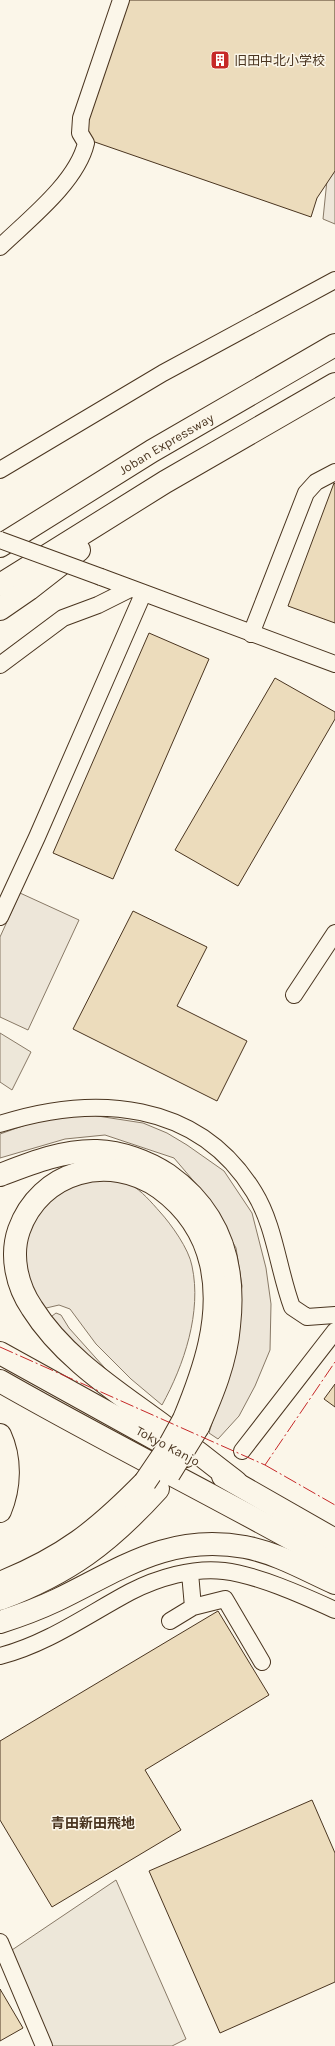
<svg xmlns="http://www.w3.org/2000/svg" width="335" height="2046" font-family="Karla,'Noto Sans JP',sans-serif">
  <rect width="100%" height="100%" fill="#fbf6e9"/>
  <path fill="#ede6d9" stroke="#887966" d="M335 169V224L323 219 327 180Z
    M20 893 79 920 28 1030 0 1017V937Z
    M91 1115 143 1123 167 1133 187 1145 224 1171 252 1213 266 1268 271 1304 270 1350 255 1386 239 1416 218 1439 209 1433 229 1367 242 1286 236 1248 220 1219 197 1185 174 1158 105 1135 65 1139 0 1158V1134L45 1118Z
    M98 1177C108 1180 121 1180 131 1185 141 1190 152 1203 160 1212 171 1224 189 1249 192 1266 202 1312 184 1365 162 1405L131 1379 96 1344 70 1309 59 1305 42 1309 28 1284 24 1255 25 1231 44 1203 65 1185Z
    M56 1313 61 1315 69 1328 121 1386 48 1319Z"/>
  <path fill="#ede7d9" stroke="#887966" d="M0 1033 31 1052 12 1090 0 1082Z
    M116 1880 186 2039 172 2046H47L9 1952Z"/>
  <path fill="#ecdcbc" stroke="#4a3520" d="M125 0H335V171L317 198 311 217 89 140 86 120Z
    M334 483 335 484V623L288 606Z
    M149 633 209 659 113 879 53 853Z
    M275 678 335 712V719L238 886 175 850Z
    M133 911 207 947 177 1006 247 1041 217 1101 73 1029Z
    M335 1384V1407L324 1399Z
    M218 1611 269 1695 145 1770 181 1830 52 1907 0 1820V1741Z
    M312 1800 335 1853V1982L220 2033 149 1871Z
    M0 1989 23 2028 0 2041Z"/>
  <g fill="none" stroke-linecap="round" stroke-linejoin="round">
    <defs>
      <path id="minor" d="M0 247C28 220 77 182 86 143L80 133 81 118 121 0
        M0 470 163 373 335 280
        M101 577 335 664
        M251 634 306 493 316 482 335 472
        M0 665 63 618 98 605 130 589
        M0 917 37 837 143 594
        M294 995 335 933
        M0 1124C94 1094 198 1100 254 1192 275 1226 278 1269 292 1307L307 1317 335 1315
        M242 1451 335 1331
        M193 1607 225 1599 262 1662
        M170 1621 193 1607 190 1573
        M0 1656C47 1644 87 1615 130 1592 157 1578 194 1567 224 1571 258 1575 304 1596 335 1610
        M0 1942 44 2046"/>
      <g id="highway">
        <path id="s1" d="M0 546 152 451 335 345"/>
        <path d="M0 585 165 482 335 384"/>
        <path d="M0 609 29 589 79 550"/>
        <path d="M0 1175C31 1163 63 1150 97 1151 121 1152 147 1161 168 1175 220 1212 236 1264 229 1326 226 1362 212 1395 198 1427"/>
        <path d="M0 1353 186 1456"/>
        <path d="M0 1381C110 1444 224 1500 335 1563"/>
        <path d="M184 1419C204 1371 223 1317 211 1264 204 1233 186 1207 160 1188 109 1152 40 1171 19 1230 10 1256 17 1286 32 1308 64 1359 118 1392 165 1427 189 1445 212 1464 236 1482"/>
        <path d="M0 1435C11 1459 10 1487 0 1511"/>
        <path d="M223 1476 335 1540"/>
        <path d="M0 1583C64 1557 97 1531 145 1482"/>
        <path d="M0 1599C69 1573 109 1543 158 1489"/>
        <path d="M0 1622C19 1616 38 1609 57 1600 121 1569 169 1533 245 1547 277 1553 306 1570 335 1583"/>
      </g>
    </defs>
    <use href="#minor" stroke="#4a3520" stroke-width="18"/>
    <use href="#highway" stroke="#4a3520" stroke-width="24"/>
    <use href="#minor" stroke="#fbf6e9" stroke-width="16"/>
    <use href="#highway" stroke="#fbf6e9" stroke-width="22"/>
    <defs>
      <path id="minor-bridge" d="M0 540 101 577"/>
      <path id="highway-bridge" d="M169 1474 198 1427
        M145 1482 168 1448 184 1419"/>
    </defs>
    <use href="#minor-bridge" stroke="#4a3520" stroke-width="18" stroke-linecap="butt"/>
    <use href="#highway-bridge" stroke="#4a3520" stroke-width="24" stroke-linecap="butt"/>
    <use href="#minor-bridge" stroke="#fbf6e9" stroke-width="16"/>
    <use href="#highway-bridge" stroke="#fbf6e9" stroke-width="22"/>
    <path stroke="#c62828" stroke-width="1" stroke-dasharray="14 3 2 3" stroke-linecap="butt" d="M0 1347 265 1465 335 1362
      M265 1465 335 1505"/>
  </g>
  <defs>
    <symbol id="building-square" viewBox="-11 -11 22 22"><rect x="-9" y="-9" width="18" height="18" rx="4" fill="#c62828" stroke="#fbf6e9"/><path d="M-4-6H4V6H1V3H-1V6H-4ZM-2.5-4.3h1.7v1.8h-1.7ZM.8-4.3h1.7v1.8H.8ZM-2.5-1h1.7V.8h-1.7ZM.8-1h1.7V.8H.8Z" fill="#fff"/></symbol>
  </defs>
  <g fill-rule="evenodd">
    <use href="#building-square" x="209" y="49" width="22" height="22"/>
  </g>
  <g text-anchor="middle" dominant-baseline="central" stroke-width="3" stroke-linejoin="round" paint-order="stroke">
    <g font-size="13" fill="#4a3520" stroke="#fbf6e9" text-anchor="start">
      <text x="234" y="60">旧田中北小学校</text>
    </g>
    <g font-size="13" fill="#4a3520" stroke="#fbf6e9">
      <text stroke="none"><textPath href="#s1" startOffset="195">Joban Expressway</textPath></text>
      <text transform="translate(168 1446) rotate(28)">Tokyo Kanjo</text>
    </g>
    <g font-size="14" font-weight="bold" fill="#4a3520" stroke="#fbf6e9">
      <text x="93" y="1823">青田新田飛地</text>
    </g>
  </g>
</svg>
